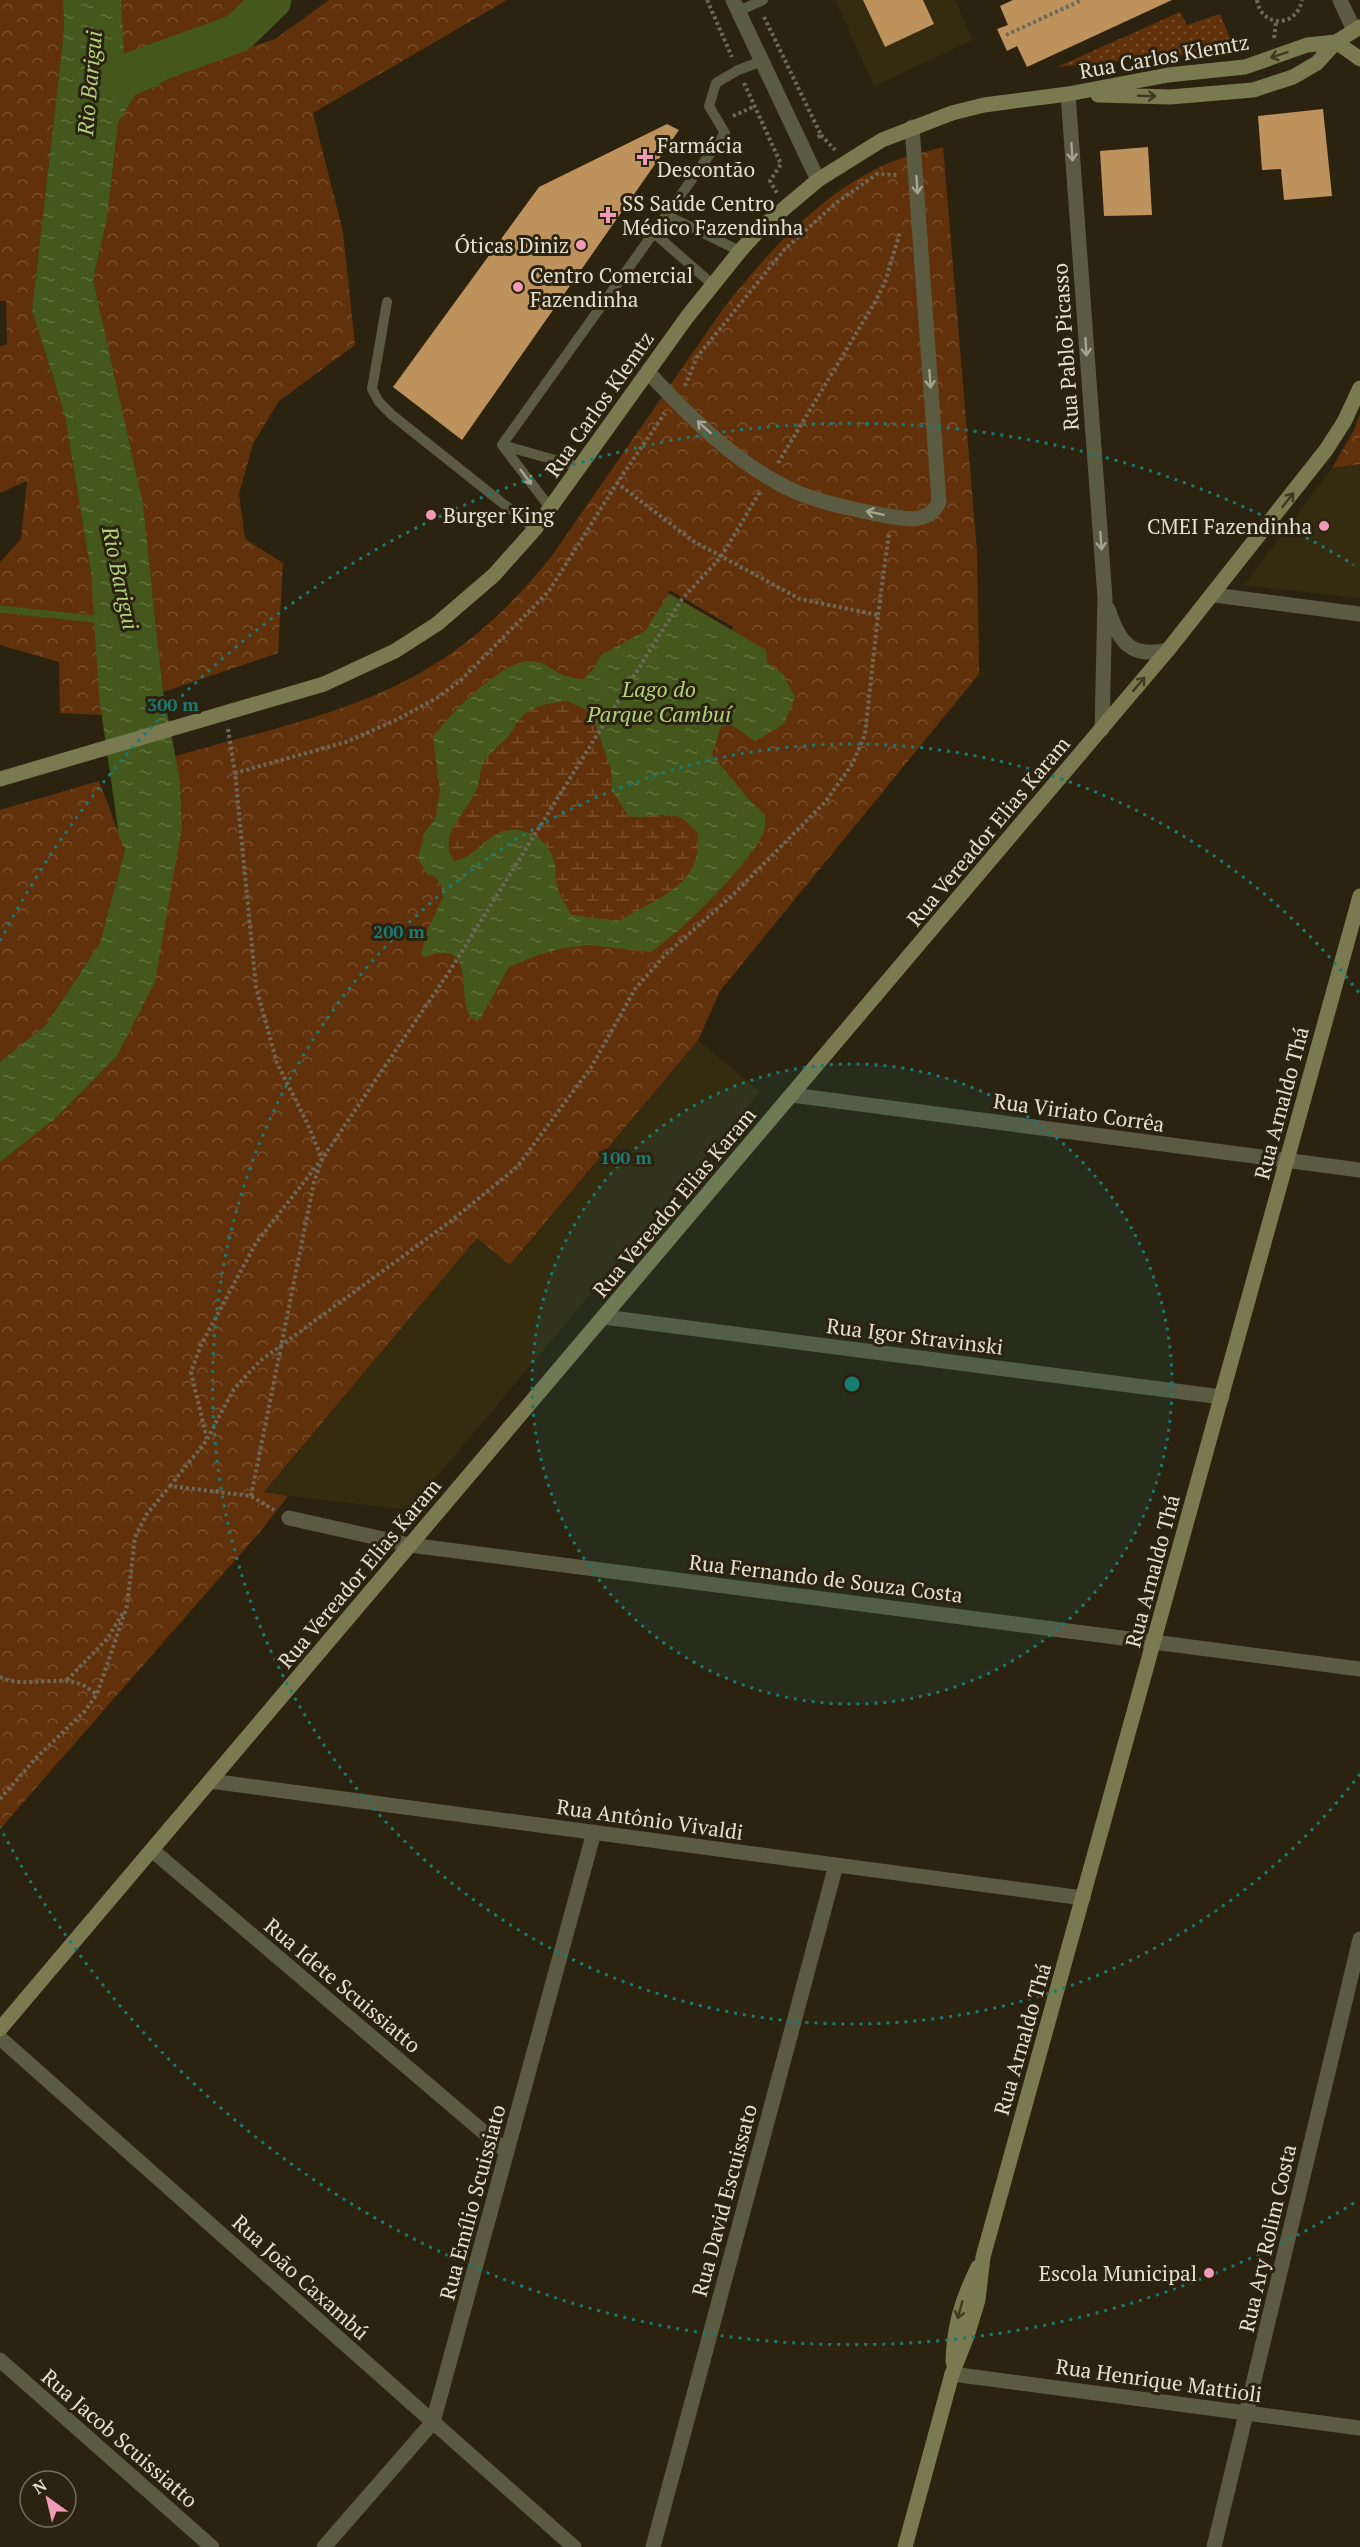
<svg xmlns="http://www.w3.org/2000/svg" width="1360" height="2547" font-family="'PT Serif',serif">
  <defs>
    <pattern id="grass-dots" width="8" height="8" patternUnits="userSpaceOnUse" patternTransform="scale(1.5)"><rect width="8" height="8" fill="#61310c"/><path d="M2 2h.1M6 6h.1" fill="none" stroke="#784e2e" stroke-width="1.8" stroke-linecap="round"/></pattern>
    <pattern id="forest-crowns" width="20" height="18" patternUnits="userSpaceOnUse" patternTransform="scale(1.5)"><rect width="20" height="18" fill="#61310c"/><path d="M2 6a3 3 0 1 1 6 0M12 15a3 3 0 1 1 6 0" fill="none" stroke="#784e2e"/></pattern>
    <pattern id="wetland-marsh" width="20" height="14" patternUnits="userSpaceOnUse" patternTransform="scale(1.5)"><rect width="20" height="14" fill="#61310c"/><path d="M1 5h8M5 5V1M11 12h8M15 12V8" fill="none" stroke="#784e2e"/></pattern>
    <pattern id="water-ripples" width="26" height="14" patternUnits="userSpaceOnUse" patternTransform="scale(1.5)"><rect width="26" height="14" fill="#44581d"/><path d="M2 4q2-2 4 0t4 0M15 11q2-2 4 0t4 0" fill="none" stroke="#5f703d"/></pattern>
  </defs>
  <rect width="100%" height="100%" fill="#2b230f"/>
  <path fill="#352b0f" d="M835 0H955L973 40 874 86Z
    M1360 464V598L1244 585 1332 468Z
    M698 1040 760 1092 409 1510 264 1493 477 1238 511 1265Z"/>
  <path fill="url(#grass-dots)" d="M1180 12 1187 25 1220 14 1235 50 1057 67Z"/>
  <path fill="url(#forest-crowns)" d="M0 0H63L64 31 32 310 65 416 91 573 102 715 60 713 59 662 0 645V562L21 539 27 481 0 493V346L7 344 6 301H0Z
    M121 0H251L217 29 158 54 144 56 123 54Z
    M329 0H507L313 113 343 232 355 345 279 401 253 444 239 494 245 539 283 563 278 653 163 692 143 504 93 279 107 219 118 123 135 95 157 86 180 71 275 39Z
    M943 147 977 551 979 674 720 991 698 1040 510 1265 477 1238 264 1492 288 1496 265 1526 0 1829V1162L56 1118 117 1056 182 826 180 780 175 756C269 729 372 710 453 652 490 626 522 593 551 557L723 309C765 255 818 196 882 166 900 157 923 153 943 147Z
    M1360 414V464L1332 468 1354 430Z
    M99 781 125 850 100 943 46 1025 0 1062V810Z"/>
  <path fill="url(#wetland-marsh)" d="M567 701 591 712 611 770 612 790 637 818 658 815 681 818 698 833C702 889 657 896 619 921L572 915C561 897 556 883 554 862L487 839 467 859 454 861C437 836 466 813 476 791 480 783 479 773 483 764 489 752 499 747 508 737 513 732 515 724 521 718 533 705 551 703 567 701Z"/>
  <path fill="url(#water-ripples)" fill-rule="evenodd" d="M63 0H121L124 54 144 56 158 54 180 71 157 86 135 95 118 123 107 219 93 279 143 504 163 692 180 780 182 826 155 982 117 1056 56 1118 0 1162V1062L46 1025 100 943 125 850 119 836 99 696 91 573 65 416 32 310 64 31Z
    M669 594 766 650 767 663 783 674 795 697 784 724 755 741 730 724 721 727 712 755 747 797 765 815C765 821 766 828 763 834 748 866 681 932 651 952L589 945 563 948 538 955 509 967 480 1019H473C455 1003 477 947 437 953 433 954 428 957 424 957L421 956 426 934 443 897 442 888 435 876 428 875 418 859 424 834 436 817 440 791 433 737C449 715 502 660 530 661 546 662 550 669 563 675 569 677 576 678 582 680L593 670 601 655 645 631ZM567 701 591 712 611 770 612 790 628 816C644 820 668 809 683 819 688 823 693 829 698 833 702 889 657 896 620 921L572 915C565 905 558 893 556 881 555 875 556 869 554 862 550 841 527 825 505 831 482 837 478 857 454 861 437 836 466 813 476 791 480 783 479 772 483 764 489 752 499 747 508 737 513 732 515 724 521 718 533 705 551 703 567 701Z"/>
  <path fill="#2b230f" d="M671 591 733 627 732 630 667 592Z"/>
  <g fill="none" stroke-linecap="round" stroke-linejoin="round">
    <path stroke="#44581d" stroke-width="7" d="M0 609 102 620"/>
    <path stroke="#44581d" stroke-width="39" d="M116 77 238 33 272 0"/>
  </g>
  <path fill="#bd925c" d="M863 0H923L934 24 885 47Z
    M1013 0H1172L1027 67 1017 46 1007 51 997 29 1008 25 1000 6Z
    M1323 109 1332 196 1284 200 1281 169 1262 170 1258 116Z
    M667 124 679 130 462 440 393 387 539 187Z
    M1148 147 1152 215 1104 216 1100 151Z"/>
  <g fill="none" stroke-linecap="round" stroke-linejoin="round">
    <path stroke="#6f6857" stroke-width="4" stroke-dasharray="3 3" stroke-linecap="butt" d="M707 0 732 57
      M1257 0C1261 28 1297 28 1302 0
      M764 17 821 135 817 138
      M1006 35 1082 0
      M1274 38 1276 22
      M744 83 781 164 770 181 777 193
      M733 116 755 106
      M821 135 835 150
      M685 386 697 357 785 249 836 203 877 174 898 175
      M778 463 875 302 885 282 900 232
      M878 615 889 533
      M228 729 235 773
      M207 1439 234 1389 260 1361 451 1221 517 1167 592 1066 635 989 664 956 734 894 826 801 853 763 865 734 878 615 800 599 693 541 617 483
      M170 1486 207 1440 191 1372 201 1345 256 1243 322 1159 308 1125 277 1063 256 987 235 773 346 742 396 720 437 698 461 680 549 591 617 483 665 413
      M251 1496 314 1182 322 1159 449 972 682 599 721 557 760 492
      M0 1677C24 1689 55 1675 80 1684 86 1686 91 1691 97 1694
      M67 1680 107 1639 123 1613
      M0 1799 36 1758 85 1711 97 1694 127 1606 135 1537 146 1515 170 1486 251 1496 274 1510"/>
    <path stroke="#5b5b41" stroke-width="10" d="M739 11 763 0
      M666 215 740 251
      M654 233 712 284
      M387 302 372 389 379 402 392 415 535 529
      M502 445 725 133 709 106 716 83 738 70 762 61
      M502 445 580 467
      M502 445 551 509"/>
    <path stroke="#5b5b41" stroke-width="15" d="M1340 0 1354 30
      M648 372C690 417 737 465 794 491 821 503 853 509 882 515 903 519 929 525 939 502L912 127
      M1214 595 1360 614
      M792 1095 1360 1170
      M604 1317 1222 1397
      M289 1518 410 1545
      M210 1781 1083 1898
      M152 1850 507 2152
      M0 2038 574 2547
      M0 2360 212 2547
      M952 2374 1360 2428
      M324 2547 433 2422 594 1832
      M653 2547 836 1865
      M1214 2547 1360 1939"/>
    <path stroke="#5b5b41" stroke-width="15" d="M733 0 818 180
      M1068 94 1105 598 1102 729
      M1108 609C1119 642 1131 659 1168 650
      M410 1545 1360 1669"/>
    <path stroke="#7a7a50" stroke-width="15" d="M1336 42 1360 59
      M1098 95 1170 97 1253 90 1293 77 1317 63 1336 42 1360 27
      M0 779 324 684 395 651 437 624 494 575 535 529 687 317 740 251 761 228 818 180 882 140 952 113 984 105 1068 94 1168 75 1245 67 1307 45 1336 42
      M0 2029 1168 650 1326 450 1344 422 1360 388
      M953 2362C954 2325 962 2300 978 2267
      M905 2547 952 2374 967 2336 978 2300 983 2257 1360 896"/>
  </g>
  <defs><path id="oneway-shaft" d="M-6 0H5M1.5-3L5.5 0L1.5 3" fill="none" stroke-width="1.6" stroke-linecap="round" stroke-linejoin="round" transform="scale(1.5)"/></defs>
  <g stroke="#3f391f">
    <use href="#oneway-shaft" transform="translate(1279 55) rotate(161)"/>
    <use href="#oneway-shaft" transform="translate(1147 96) rotate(2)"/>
    <use href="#oneway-shaft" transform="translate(1288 500) rotate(-52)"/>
    <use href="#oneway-shaft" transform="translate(1139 684) rotate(-50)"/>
    <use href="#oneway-shaft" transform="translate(960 2310) rotate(105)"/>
  </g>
  <g stroke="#a6a491">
    <use href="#oneway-shaft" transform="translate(1072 152) rotate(86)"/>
    <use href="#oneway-shaft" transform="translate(917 185) rotate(86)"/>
    <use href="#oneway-shaft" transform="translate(1086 347) rotate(86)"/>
    <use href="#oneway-shaft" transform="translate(930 379) rotate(86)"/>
    <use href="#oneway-shaft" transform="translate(704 427) rotate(-138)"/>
    <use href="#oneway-shaft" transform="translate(526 477) rotate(53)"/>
    <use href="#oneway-shaft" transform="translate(875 513) rotate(-168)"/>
    <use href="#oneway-shaft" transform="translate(1101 541) rotate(86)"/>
  </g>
  <circle cx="852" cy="1384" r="320" fill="#1a7b73" fill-opacity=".12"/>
  <g fill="none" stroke="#1a7b73" stroke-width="3" stroke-dasharray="3 6">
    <circle cx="852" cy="1384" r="320"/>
    <path d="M1360 1774A640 640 0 1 1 1360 994"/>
    <path d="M1354 2203A960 960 0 0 1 0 1827M0 941A960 960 0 0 1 1354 565"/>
  </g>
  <g fill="#f09ab5" stroke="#2b230f" stroke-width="2">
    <path d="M642 148h6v6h6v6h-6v6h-6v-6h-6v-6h6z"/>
    <path d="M605 206h6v6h6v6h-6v6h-6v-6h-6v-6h6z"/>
    <circle cx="581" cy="245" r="6"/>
    <circle cx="518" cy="287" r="6"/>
    <circle cx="431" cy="515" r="6"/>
    <circle cx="1324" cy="526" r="6"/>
    <circle cx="1209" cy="2273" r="6"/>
  </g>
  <g text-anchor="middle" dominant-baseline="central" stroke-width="6" stroke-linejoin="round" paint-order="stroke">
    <g font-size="21" fill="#e4dfd2" stroke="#2b230f">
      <text transform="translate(1164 56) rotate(-10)">Rua Carlos Klemtz</text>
      <text transform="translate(1065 347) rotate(-94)">Rua Pablo Picasso</text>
      <text transform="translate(599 404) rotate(-55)">Rua Carlos Klemtz</text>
      <text transform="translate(988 831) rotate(-50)">Rua Vereador Elias Karam</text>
      <text transform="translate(1281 1103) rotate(-75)">Rua Arnaldo Thá</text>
      <text transform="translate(1079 1112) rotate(8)">Rua Viriato Corrêa</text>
      <text transform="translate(674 1202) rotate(-50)">Rua Vereador Elias Karam</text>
      <text transform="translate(915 1336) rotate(7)">Rua Igor Stravinski</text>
      <text transform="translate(1152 1571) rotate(-75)">Rua Arnaldo Thá</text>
      <text transform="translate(359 1573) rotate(-50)">Rua Vereador Elias Karam</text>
      <text transform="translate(826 1578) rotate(7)">Rua Fernando de Souza Costa</text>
      <text transform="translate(650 1819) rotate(8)">Rua Antônio Vivaldi</text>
      <text transform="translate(343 1985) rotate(40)">Rua Idete Scuissiatto</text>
      <text transform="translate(1022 2039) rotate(-74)">Rua Arnaldo Thá</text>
      <text transform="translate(724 2200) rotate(-75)">Rua David Escuissato</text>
      <text transform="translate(472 2202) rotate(-75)">Rua Emílio Scuissiato</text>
      <text transform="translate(1267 2238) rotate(-77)">Rua Ary Rolim Costa</text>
      <text transform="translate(301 2277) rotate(42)">Rua João Caxambú</text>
      <text transform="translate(1159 2380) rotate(8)">Rua Henrique Mattioli</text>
      <text transform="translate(120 2438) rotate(41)">Rua Jacob Scuissiatto</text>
    </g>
    <g font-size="21" fill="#e4dfd2" stroke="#2b230f" text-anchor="start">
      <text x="657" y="145">Farmácia<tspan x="657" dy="24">Descontão</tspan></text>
      <text x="622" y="203">SS Saúde Centro<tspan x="622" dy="24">Médico Fazendinha</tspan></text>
      <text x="569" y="245" text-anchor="end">Óticas Diniz</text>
      <text x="530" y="275">Centro Comercial<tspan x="530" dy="24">Fazendinha</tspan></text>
      <text x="443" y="515">Burger King</text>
      <text x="1312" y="526" text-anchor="end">CMEI Fazendinha</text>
      <text x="1197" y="2273" text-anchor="end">Escola Municipal</text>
    </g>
    <g font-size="22" font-style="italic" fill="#b0d17b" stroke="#2b230f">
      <text transform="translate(89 83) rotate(-85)">Rio Barigui</text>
      <text transform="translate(121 578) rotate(78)">Rio Barigui</text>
      <text x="659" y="688">Lago do<tspan x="659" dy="25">Parque Cambuí</tspan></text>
    </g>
  </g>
  <circle cx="852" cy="1384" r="9" fill="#1a7b73" stroke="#2b230f" stroke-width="3"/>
  <g font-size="18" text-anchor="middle" font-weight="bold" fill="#1a7b73" stroke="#2b230f" stroke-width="6" stroke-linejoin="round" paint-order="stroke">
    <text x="173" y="711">300 m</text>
    <text x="399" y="938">200 m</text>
    <text x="626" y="1164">100 m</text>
  </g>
  <g transform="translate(48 2499) rotate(326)"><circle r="28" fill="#2b230f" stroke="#756e5d" stroke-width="1.5"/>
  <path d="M0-4.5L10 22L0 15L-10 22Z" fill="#f09ab5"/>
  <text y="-9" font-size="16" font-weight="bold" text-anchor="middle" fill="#e4dfd2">N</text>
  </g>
</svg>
